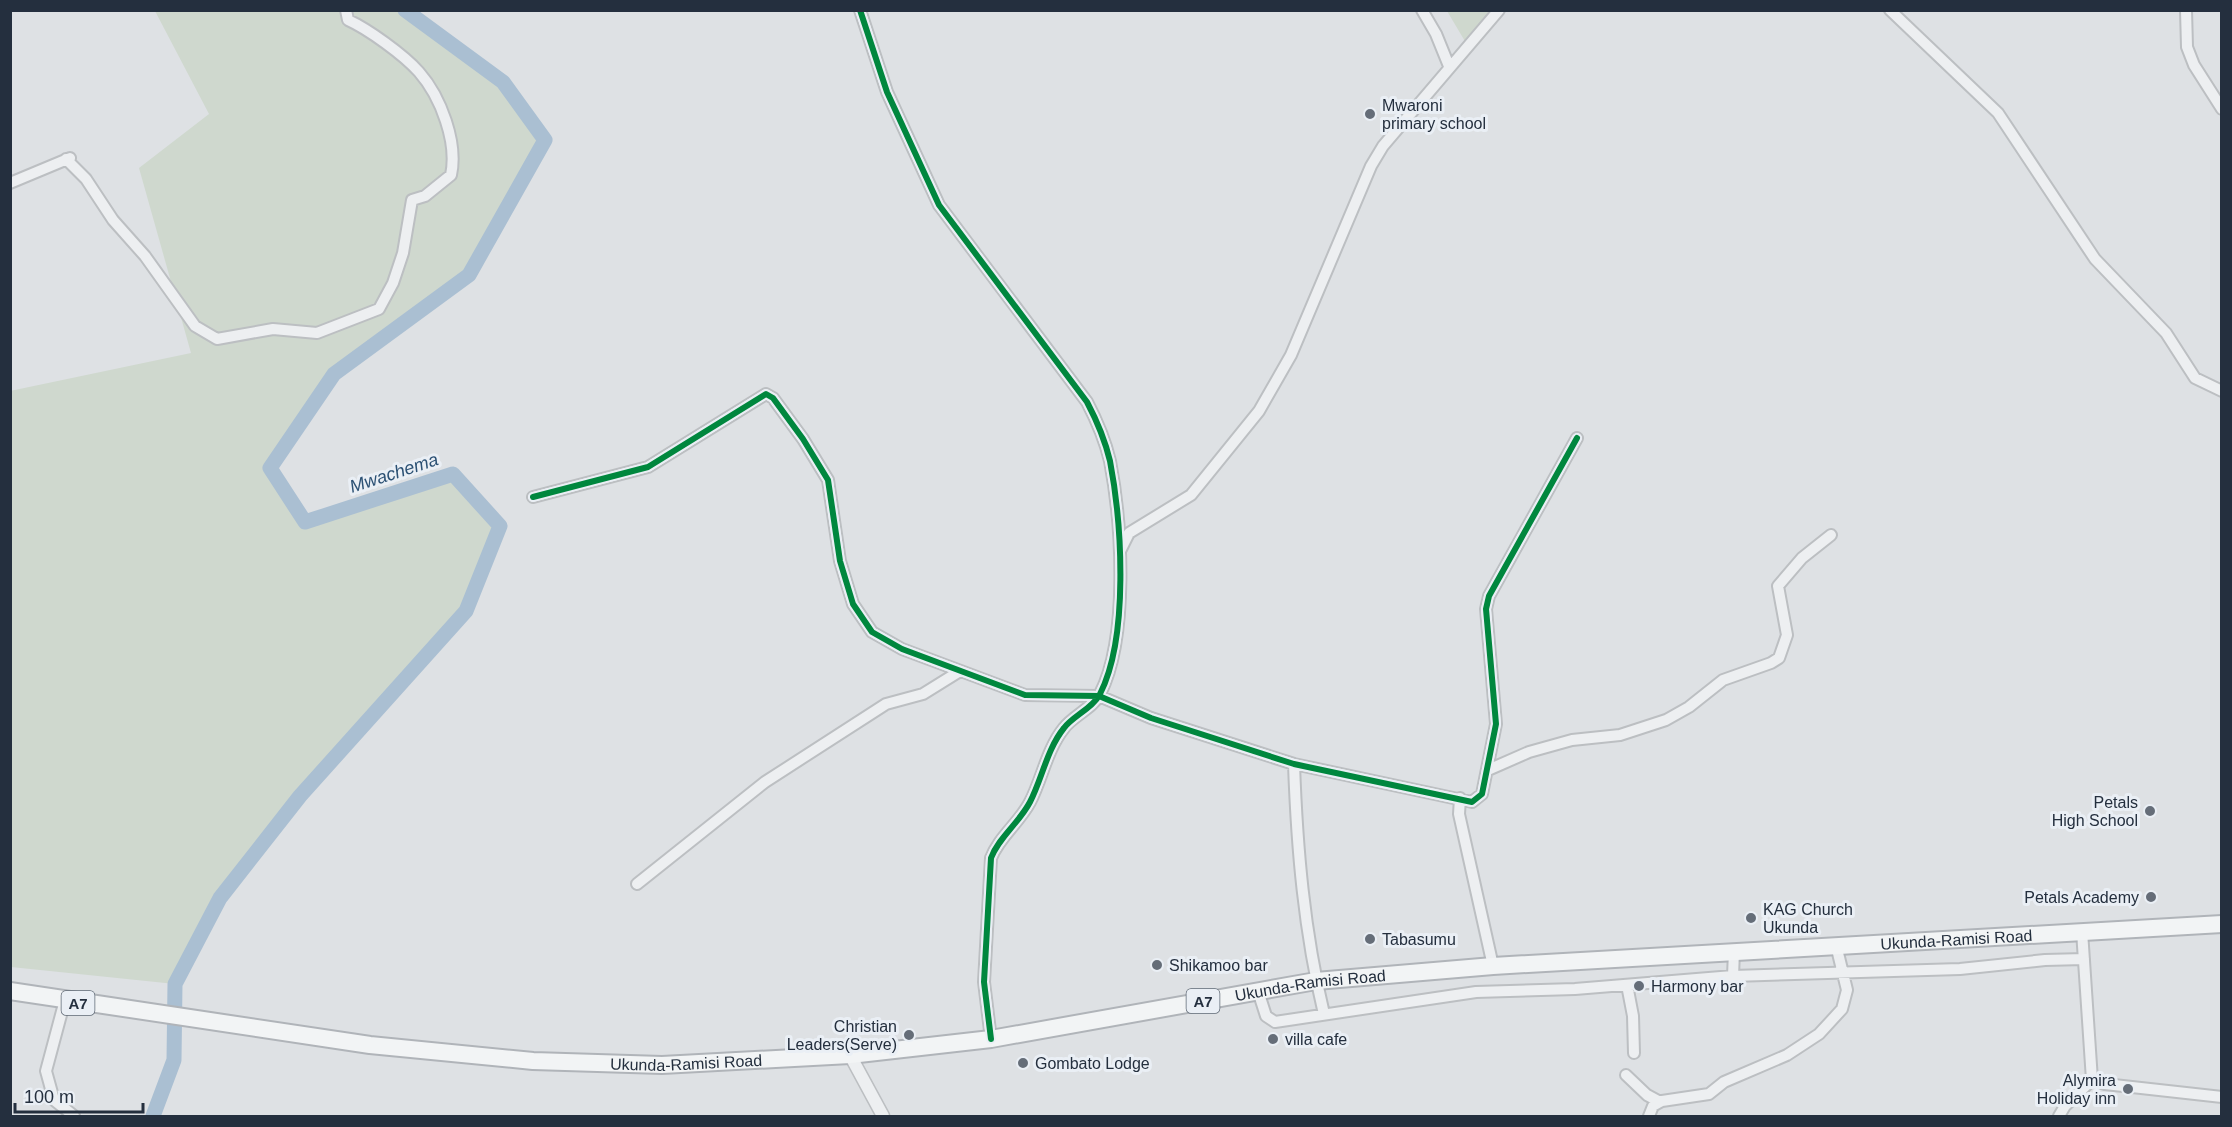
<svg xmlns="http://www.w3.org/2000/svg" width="2232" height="1127" font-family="Arial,sans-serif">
  <rect width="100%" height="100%" fill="#dee1e4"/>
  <path fill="#cfd8ce" d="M155 11H405L503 82 545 140 469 275 334 374 270 467 305 522 453 474 500 526 466 611 300 796 220 898 175 984 11 967 10 391 191 353 139 168 209 114Z
    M1447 11H1501L1469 48Z"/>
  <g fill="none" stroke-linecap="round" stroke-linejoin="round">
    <path stroke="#aabfd2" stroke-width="15" d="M153 1116 174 1060 175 984 220 898 300 796 466 611 500 526 453 474 305 522 270 468 334 374 469 275 545 140 503 82 405 10"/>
    <defs>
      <path id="minor" d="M860 10 887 92 939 205 1087 402C1097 421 1105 440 1110 461 1122 524 1129 637 1100 694 1093 708 1073 716 1064 728 1047 749 1042 779 1030 802 1019 823 999 837 991 858L984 982 991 1039
        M1422 10 1436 34 1449 66
        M1890 10 1998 113 2095 259 2166 333 2195 378 2222 391
        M2186 10 2187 47 2194 65 2222 109
        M66 159 86 179 113 220 145 256 195 326 217 339 273 329 317 333 379 309 393 283 403 253 412 200 425 196 451 175C458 143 441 97 419 72 404 55 368 29 348 20L346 10
        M10 183 70 158
        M533 497 648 467 766 394 773 398 803 439 828 480 840 561 853 604 872 632 902 649 1025 695 1099 696 1151 718 1294 764 1472 802 1482 794 1496 724 1486 609 1489 596 1577 438
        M1120 551 1129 533 1191 495 1259 411 1291 355 1371 166 1383 146 1499 10
        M1294 764C1297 849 1304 931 1324 1014
        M1488 770 1529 752 1572 740 1620 735 1666 720 1689 707 1723 680 1771 663 1779 658 1787 635 1778 586 1802 558 1831 535
        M1460 798 1459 814 1493 966
        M637 884 765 782 886 704 923 694 960 671
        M2082 931 2092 1080 2105 1084 2222 1097
        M1733 976 1734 951
        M1627 985 1633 1016 1634 1053
        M1258 991 1266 1016 1275 1022 1476 992 1575 989 1733 976 1960 969 2045 960 2084 959
        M65 1000 46 1071 54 1100 74 1116
        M1626 1075 1647 1095 1660 1102
        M1649 1116 1653 1106 1662 1101 1709 1094 1724 1082 1787 1055 1819 1034 1842 1009 1847 990 1836 945
        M2059 1116 2065 1106 2092 1080"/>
      <path id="tertiary" d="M850 1055 883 1116"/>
      <g id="trunk">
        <path id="s1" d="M10 991 370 1045 533 1061 662 1065 850 1055 991 1039 1316 981 1493 966 2222 924"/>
      </g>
    </defs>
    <use href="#minor" stroke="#bcbfc2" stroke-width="14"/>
    <use href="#tertiary" stroke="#bcbfc2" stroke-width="15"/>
    <use href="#trunk" stroke="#b0b4b9" stroke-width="20"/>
    <use href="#minor" stroke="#edeff1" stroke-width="10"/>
    <use href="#tertiary" stroke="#edeff1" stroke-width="12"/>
    <use href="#trunk" stroke="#f2f4f5" stroke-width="16"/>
    <defs>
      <path id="cycleway" d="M860 10 887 92 939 205 1087 402C1097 421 1105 440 1110 461 1122 524 1129 637 1100 694 1093 708 1073 716 1064 728 1047 749 1042 779 1030 802 1019 823 999 837 991 858L984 982 991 1039
        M533 497 648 467 766 394 773 398 803 439 828 480 840 561 853 604 872 632 902 649 1025 695 1099 696 1151 718 1294 764 1472 802 1482 794 1496 724 1486 609 1489 596 1577 438"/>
    </defs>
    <use href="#cycleway" stroke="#eaeff5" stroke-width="10"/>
    <use href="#cycleway" stroke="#00873e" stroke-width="6"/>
  </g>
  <g fill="#656d78" stroke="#eaeff5" stroke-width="2">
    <circle cx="1370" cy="114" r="6"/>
    <circle cx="2150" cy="811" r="6"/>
    <circle cx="2151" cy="897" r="6"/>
    <circle cx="1751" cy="918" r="6"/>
    <circle cx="1370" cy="939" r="6"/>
    <circle cx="1157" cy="965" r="6"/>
    <circle cx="1639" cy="986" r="6"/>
    <circle cx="909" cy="1035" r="6"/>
    <circle cx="1273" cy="1039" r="6"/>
    <circle cx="1023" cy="1063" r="6"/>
    <circle cx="2128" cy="1089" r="6"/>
  </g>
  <g text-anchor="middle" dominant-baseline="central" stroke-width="6" stroke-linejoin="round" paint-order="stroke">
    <g fill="#eaeff5" stroke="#5f6975" stroke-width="1.5">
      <rect x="1186.5" y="989" width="33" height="24" rx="4.5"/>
      <rect x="61.5" y="991" width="33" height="24" rx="4.5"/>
    </g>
    <g font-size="15" font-weight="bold" fill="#242f3e">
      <text x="1203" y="1001">A7</text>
      <text x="78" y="1003">A7</text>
    </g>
    <g font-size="16" fill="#242f3e" stroke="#eaeff5" text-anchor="start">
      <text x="1382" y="105">Mwaroni<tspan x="1382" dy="18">primary school</tspan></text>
      <text x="2138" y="802" text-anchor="end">Petals<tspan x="2138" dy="18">High School</tspan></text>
      <text x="2139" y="897" text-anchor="end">Petals Academy</text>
      <text x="1763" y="909">KAG Church<tspan x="1763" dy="18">Ukunda</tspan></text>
      <text x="1382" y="939">Tabasumu</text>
      <text x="1169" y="965">Shikamoo bar</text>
      <text x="1651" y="986">Harmony bar</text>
      <text x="897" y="1026" text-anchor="end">Christian<tspan x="897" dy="18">Leaders(Serve)</tspan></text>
      <text x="1285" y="1039">villa cafe</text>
      <text x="1035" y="1063">Gombato Lodge</text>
      <text x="2116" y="1080" text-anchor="end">Alymira<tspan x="2116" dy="18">Holiday inn</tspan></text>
    </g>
    <g font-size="16" fill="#242f3e" stroke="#eaeff5">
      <text stroke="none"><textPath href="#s1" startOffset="1959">Ukunda-Ramisi Road</textPath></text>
      <text stroke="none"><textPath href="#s1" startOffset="1311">Ukunda-Ramisi Road</textPath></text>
      <text stroke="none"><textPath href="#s1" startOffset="681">Ukunda-Ramisi Road</textPath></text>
    </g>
    <g font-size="18" font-style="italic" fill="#2c5174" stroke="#eaeff5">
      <text transform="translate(394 473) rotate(-18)">Mwachema</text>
    </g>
  </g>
  <rect width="2232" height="1127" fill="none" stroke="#242f3e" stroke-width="24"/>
  <path d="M15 1103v9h128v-9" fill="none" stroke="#242f3e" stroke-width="3"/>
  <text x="24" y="1103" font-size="18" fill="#242f3e" stroke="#eaeff5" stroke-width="4.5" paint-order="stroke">100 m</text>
</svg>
